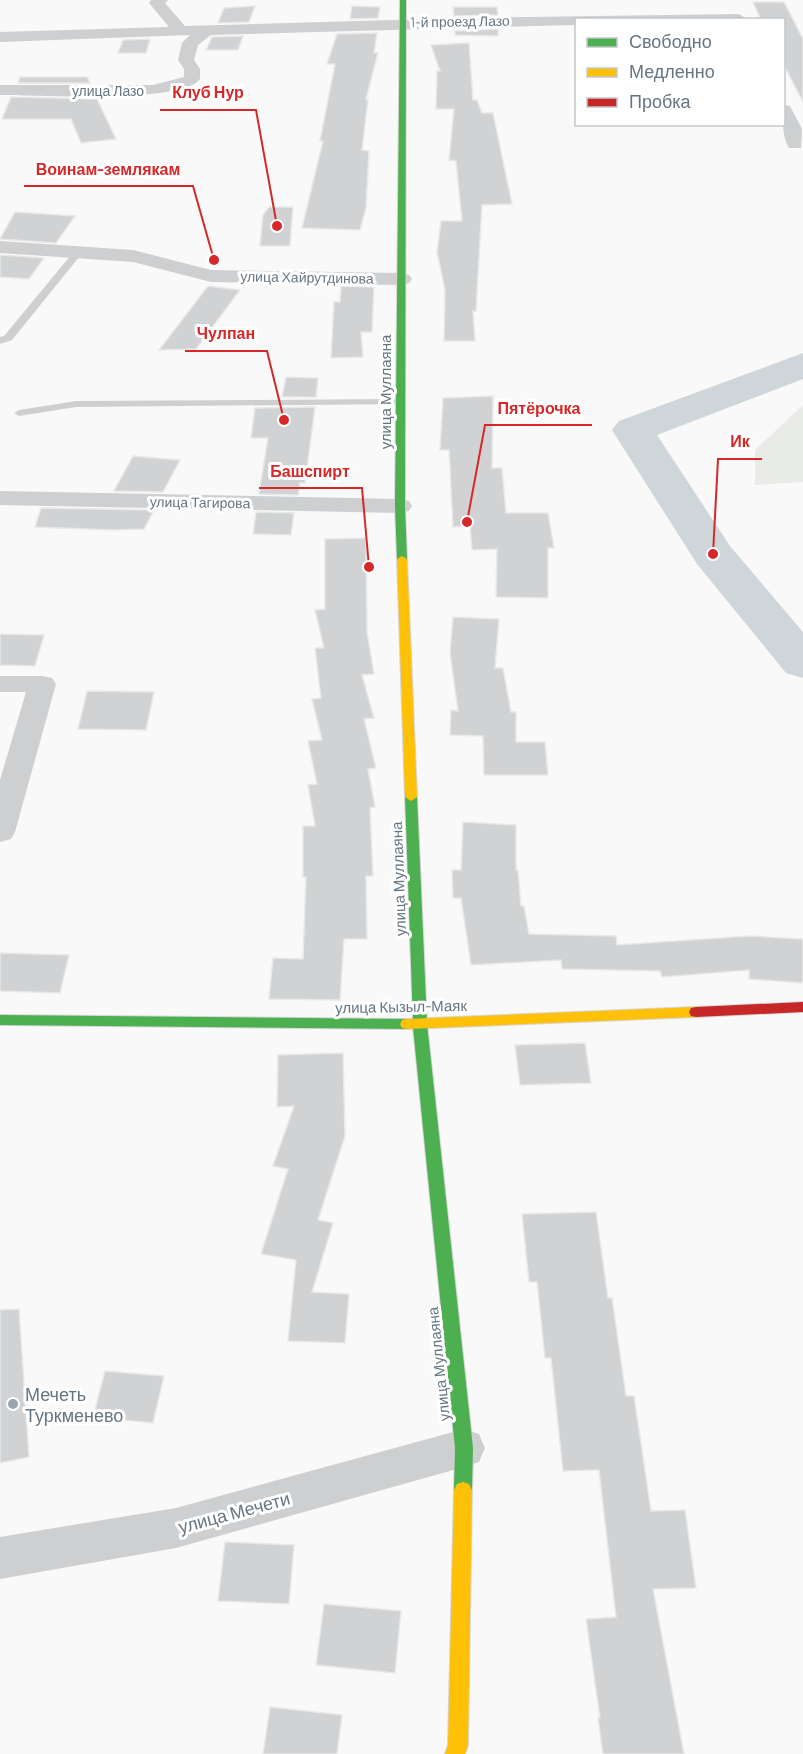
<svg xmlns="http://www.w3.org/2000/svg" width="803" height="1754" font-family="Barlow,sans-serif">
  <rect width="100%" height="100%" fill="#f9f9f9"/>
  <path fill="#e8ebe6" d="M803 405V482L755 485V450Z"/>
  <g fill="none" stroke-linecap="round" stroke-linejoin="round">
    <path fill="#ced6d9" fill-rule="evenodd" d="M803 353V379L657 435 730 546 803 632V678L786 673 697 564 612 430 619 421Z"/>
  </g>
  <path fill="#d0d2d3" stroke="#e8e8e8" stroke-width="1.5" d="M753 2H784L803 39V102L783 63V20H761Z
    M255 6 249 22 218 23 224 8Z
    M352 6 380 7 378 18 350 19Z
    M453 7H497L498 15 454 16Z
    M498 29V36L455 35V31Z
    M377 33 374 53H378L366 99H368L362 150 369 151 366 208 360 230 302 228 323 141H320L335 64H327L337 34Z
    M243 36 238 50H206L212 37Z
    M150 39 146 53H118L123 40Z
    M469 43 473 100H477L482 113H493L512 204 482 205 476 311H473L475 341H444L445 290 437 252 441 221H462L456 161 449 160 454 109H436L437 71H440L431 45Z
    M20 77H87L90 83H18Z
    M11 97 97 99 116 139 81 143 71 119H2Z
    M269 207H293L290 246H260L263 215Z
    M15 212 75 216 56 243 0 239Z
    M0 255 44 258 29 279 0 277Z
    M208 286 240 290 196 349 159 350Z
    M341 286 374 287 372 332H361L363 357 331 358 334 302H340Z
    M286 377 318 378 316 397H282Z
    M493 396 492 468H502L506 513H548L554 548H548V598L496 597 497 549 472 550 470 526 453 527 449 450H440L443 398Z
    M315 407 305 483H300L298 495 259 494 268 438H251L255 408Z
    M133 456 180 460 163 492 114 491Z
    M41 508 154 510 144 529 113 530 35 527Z
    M256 512 294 513 291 535 253 534Z
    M366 538 367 632 374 674 362 675 374 718 364 719 376 768 368 769 375 807 370 808 373 876H366L367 939H344L340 1000 269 999 273 958 303 959 306 877H303V826H315L308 785 317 784 308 741 322 740 312 699 321 698 315 648H324L315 610 325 609V539Z
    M453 617 499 619 495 668H503L511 712H516V742H545L548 775H484L483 736 450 735 451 710 458 711 450 653Z
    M0 634 44 635 35 666 0 665Z
    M87 691 154 692 146 730 78 729Z
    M463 822 516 825V870H518L521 906H524L529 934 616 936 617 945 749 936 803 939V983L749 979V970L662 977 660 971 562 969 561 960 471 965 461 898H453L452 870H461Z
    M0 953 69 955 60 993 0 991Z
    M585 1043 591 1083 520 1085 515 1045Z
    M343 1053 345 1136 318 1220 333 1223 312 1292 349 1294 345 1343 288 1341 296 1260 261 1254 288 1169 273 1166 294 1106 277 1107 278 1055Z
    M596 1212 608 1298H612L626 1396H634L651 1511 685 1510 696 1588 653 1589 684 1754H603L598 1718H600L586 1619 616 1617 599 1470 563 1471 551 1358H545L537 1282H529L522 1214Z
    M19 1309 29 1457 0 1463V1310Z
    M105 1371 164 1376 153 1423 93 1417Z
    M225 1542 294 1545 289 1604 218 1601Z
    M324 1604 401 1611 395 1673 316 1665Z
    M270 1707 342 1715 337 1754H263Z"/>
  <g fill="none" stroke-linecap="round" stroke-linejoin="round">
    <defs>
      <path id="fast" d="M400 0H406L405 506 407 559 402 562 397 559 395 506Z
        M411 793 417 797 427 1024 473 1448 472 1490 469 1496 463 1498 457 1496 454 1490 455 1448 413 1027 407 1029 0 1025V1015L407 1019 413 1021 405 797Z"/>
      <path id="slow" d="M402 556 407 559 417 797 411 801 405 797 397 559Z
        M696 1007 701 1008 703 1012 701 1016 696 1017 407 1029 402 1028 400 1024 402 1020 407 1019Z
        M463 1482 469 1484 472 1490 468 1745 465 1754H445L448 1745 454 1490 457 1484Z"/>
      <path id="jam" d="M803 1002V1012L696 1017 691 1016 689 1012 691 1008 696 1007Z"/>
    </defs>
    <use href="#fast" stroke="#d5d6d7" stroke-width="2"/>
    <use href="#slow" stroke="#d5d6d7" stroke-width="2"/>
    <use href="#jam" stroke="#d5d6d7" stroke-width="2"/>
    <path fill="#cecfd0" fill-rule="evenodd" d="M76 249 84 251 12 340 0 344V337L4 336Z
      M401 399 405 400V404L76 407 19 416 14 413 19 410 76 401Z"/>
    <path fill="#cecfd0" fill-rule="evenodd" d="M151 0H168L165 3 185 26 462 18 739 14 747 19 576 20V25L211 35 198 45 194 60 200 69V79C182 104 35 95 0 95V85H153L184 77V69L178 60 182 43 190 35 0 42V32L169 27 149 3Z
      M784 105 790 106 802 129 801 148H789C781 135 783 118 784 105Z
      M0 241 133 250 211 270 402 273 409 275 412 279 409 283 402 285 211 282 133 262 0 253Z
      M0 491 400 499 409 501 412 506 409 511 400 513 0 505Z
      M0 676H42L52 678 56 684 15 832 11 839 0 842V780L26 692H0Z
      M464 1429 479 1434 485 1448 479 1462 464 1467 176 1548 0 1579V1537L176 1508Z"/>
    <use href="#fast" fill="#4caf50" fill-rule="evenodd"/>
    <use href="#slow" fill="#ffc107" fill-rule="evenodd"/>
    <use href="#jam" fill="#c62828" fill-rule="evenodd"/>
  </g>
  <circle fill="#99a4ac" stroke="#fff" stroke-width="2" cx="13" cy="1404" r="6"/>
  <g text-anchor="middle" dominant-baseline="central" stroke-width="6" stroke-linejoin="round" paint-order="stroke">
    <g font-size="14" fill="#657683" stroke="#fff">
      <text transform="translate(460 21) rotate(-1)">1-й проезд Лазо</text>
      <text x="108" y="90">улица Лазо</text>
      <text transform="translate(307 277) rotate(1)">улица Хайрутдинова</text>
      <text transform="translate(200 502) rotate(1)">улица Тагирова</text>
    </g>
    <g font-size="15" fill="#657683" stroke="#fff">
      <text transform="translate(385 392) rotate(-90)">улица Муллаяна</text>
      <text transform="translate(398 879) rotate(-92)">улица Муллаяна</text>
      <text transform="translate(401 1006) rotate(-1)">улица Кызыл-Маяк</text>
      <text transform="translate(438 1364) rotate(-96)">улица Муллаяна</text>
    </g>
    <g font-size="18" fill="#657683" stroke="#fff" text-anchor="start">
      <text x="25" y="1394">Мечеть<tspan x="25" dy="21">Туркменево</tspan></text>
    </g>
    <g font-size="18" fill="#657683" stroke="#fff">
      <text transform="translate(234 1512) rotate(-15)">улица Мечети</text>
    </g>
  </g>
  <path fill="none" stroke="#d62828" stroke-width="2" d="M277 226L256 110H160M214 260L193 186H24M284 420L267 351H185M467 522L485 425H592M713 554L718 459H762M369 567L362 488H259"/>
  <g fill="#d62828" stroke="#fff" stroke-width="2">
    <circle cx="277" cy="226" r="6"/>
    <circle cx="214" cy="260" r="6"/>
    <circle cx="284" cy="420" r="6"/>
    <circle cx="467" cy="522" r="6"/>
    <circle cx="713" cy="554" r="6"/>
    <circle cx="369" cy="567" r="6"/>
  </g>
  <g font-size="16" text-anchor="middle" font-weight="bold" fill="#d62828" stroke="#fff" stroke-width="6" stroke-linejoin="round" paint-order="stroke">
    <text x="208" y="98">Клуб Нур</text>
    <text x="108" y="175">Воинам-землякам</text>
    <text x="226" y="339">Чулпан</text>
    <text x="539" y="414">Пятёрочка</text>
    <text x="740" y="447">Ик</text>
    <text x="310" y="477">Башспирт</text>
  </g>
  <rect x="575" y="18" width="210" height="108" fill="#ffffff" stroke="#c1c8cd" stroke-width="1.5"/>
  <rect x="587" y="38" width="30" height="9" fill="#4caf50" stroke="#c1c8cd" stroke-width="1.5"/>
  <text x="629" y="48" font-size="18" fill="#657683">Свободно</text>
  <rect x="587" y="68" width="30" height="9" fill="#ffc107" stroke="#c1c8cd" stroke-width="1.5"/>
  <text x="629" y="78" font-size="18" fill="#657683">Медленно</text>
  <rect x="587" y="98" width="30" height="9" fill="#c62828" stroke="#c1c8cd" stroke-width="1.5"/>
  <text x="629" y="108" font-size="18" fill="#657683">Пробка</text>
</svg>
